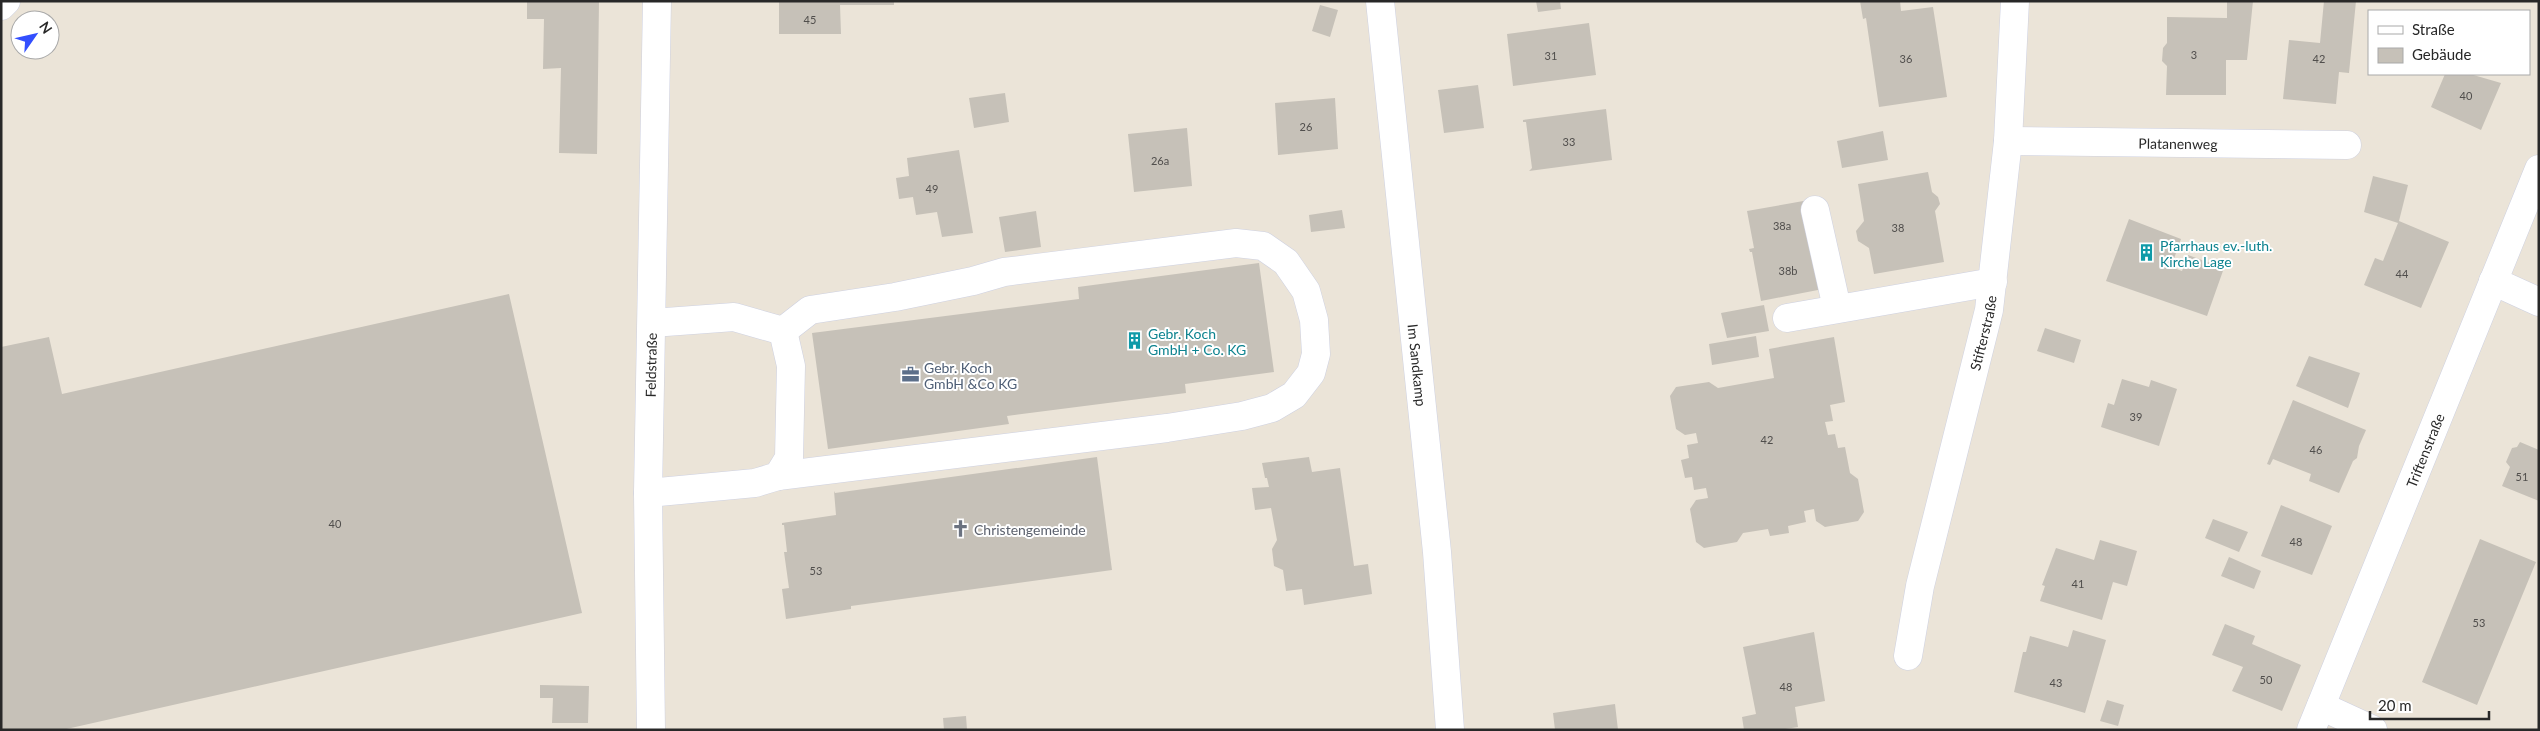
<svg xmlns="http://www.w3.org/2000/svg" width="2540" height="731" font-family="Lato,sans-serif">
  <rect width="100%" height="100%" fill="#ebe4d8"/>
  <path fill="#c6c1b8" d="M527 1H599L597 154 559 153 561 68 543 69 544 19H527Z
    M779 1H894V5H840L841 34H779Z
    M1536 1H1560L1561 9 1538 12Z
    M1860 1H1900L1901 11 1933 7 1947 97 1879 107 1866 18 1863 19Z
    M2227 1H2253L2247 60H2226V95H2166L2167 66 2162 61 2163 48 2167 43V17L2227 18Z
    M2324 1H2356L2349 73 2339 72 2336 104 2283 99 2289 40 2320 43Z
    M1320 5 1338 10 1330 37 1312 31Z
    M1589 23 1596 75 1513 86 1507 34Z
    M2445 74H2470L2501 83 2481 130 2431 107Z
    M1478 85 1484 128 1444 133 1438 90Z
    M1005 93 1009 122 974 128 969 98Z
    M1335 98 1338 149 1278 155 1275 103Z
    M1606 109 1612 160 1529 171 1532 168 1526 122H1523V120Z
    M1187 128 1192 186 1134 192 1128 134Z
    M1883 131 1888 160 1842 168 1837 141Z
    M959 150 973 233 942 237 937 212 916 215 913 197 899 199 896 178 909 176 907 158Z
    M1928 172 1932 192 1938 197 1940 204 1935 211 1944 262 1874 274 1869 248 1858 241 1856 231 1864 221 1858 184Z
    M2373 176 2408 185 2399 221 2449 242 2421 308 2364 285 2375 258 2383 261 2398 223 2364 212Z
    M1809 200 1823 289 1761 301 1752 252H1750L1749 249 1754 248 1747 211Z
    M1342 210 1345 228 1311 232 1309 215Z
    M1036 211 1041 247 1005 252 999 217Z
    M2129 219 2181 239 2171 267 2182 271 2188 255 2224 268 2207 316 2106 281Z
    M1259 263 1274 372 1185 384 1186 393 1007 416 1009 424 828 449 812 333 1079 299 1078 287Z
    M509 294 582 613 62 730H1V347L49 337 62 394Z
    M1764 305 1769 331 1727 338 1721 313Z
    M2045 328 2081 340 2074 363 2037 351Z
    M1756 336 1759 357 1712 365 1709 344Z
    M1834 337 1845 402 1830 405 1833 421 1825 422 1828 435 1835 434 1838 448 1845 447 1850 473 1858 479 1864 512 1858 521 1825 527 1816 521 1814 509 1804 511 1806 522 1788 526 1789 533 1770 536 1768 529 1743 533 1737 542 1704 548 1696 542 1690 509 1696 500 1708 498 1706 488 1694 490 1692 477 1685 478 1681 460 1689 458 1687 445 1698 443 1696 433 1685 435 1676 429 1670 396 1676 387 1709 382 1718 388 1774 378 1769 349Z
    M2309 356 2360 373 2348 408 2296 386Z
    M2122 379 2149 387 2151 380 2177 389 2159 446 2101 427 2108 403 2114 405Z
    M2293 400 2366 430 2359 446 2357 458 2353 461 2339 493 2309 481 2311 474 2273 459 2270 465 2267 464Z
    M2520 442 2539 450V501L2502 486 2510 467 2506 462 2512 448 2517 447Z
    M1097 457 1112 570 851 606V609L786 619 782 589 789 588 784 552H787L784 525H782V523L836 515 834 491 835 493Z
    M1309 457 1312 472 1340 468 1354 566 1368 564 1372 594 1304 605 1302 589 1286 591 1283 570 1274 566 1272 549 1277 540 1271 508 1255 510 1252 488 1269 487 1267 478H1265L1262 463Z
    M2281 505 2332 526 2312 575 2261 556Z
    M2213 519 2248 532 2239 552 2205 538Z
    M2480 539 2536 562 2477 705 2422 682Z
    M2100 540 2137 551 2127 586 2113 582 2102 620 2040 601 2045 586 2042 585 2056 548 2094 560Z
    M2229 557 2261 571 2254 589 2221 576Z
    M2225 624 2255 636 2252 644 2301 665 2282 711 2232 691 2243 667 2212 655Z
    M2073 630 2106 640 2085 713 2014 692 2023 652H2026L2030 636 2068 647Z
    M1814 632 1825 701 1795 707 1798 727 1779 730H1744L1742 717 1756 714 1743 647Z
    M540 685 589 686 588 723H552L553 698H540Z
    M2107 700 2124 705 2118 726 2100 721Z
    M1615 704 1618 730H1555L1553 713Z
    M966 716 967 730H944L943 718Z"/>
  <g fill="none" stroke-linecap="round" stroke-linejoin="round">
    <defs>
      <g id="minor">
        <path id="s1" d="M1380 1 1437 552 1450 730"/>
        <path d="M1 6 6 1"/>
        <path id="s2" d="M2008 141 2347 145"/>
        <path d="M1815 210 1837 308"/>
        <path d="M2493 281 2539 302"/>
        <path d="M1787 318 1993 282"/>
        <path d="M778 476 1167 428 1242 416 1272 408 1294 395 1311 373 1316 354 1314 320 1306 291 1286 262 1263 246 1236 243 1004 272 973 281 895 297 810 310 783 331"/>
        <path d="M648 493 755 483 778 476 789 458 791 366 783 331 734 317 652 323"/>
        <path id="s3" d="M1908 656 1920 586 1989 310 2008 141 2015 1"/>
        <path d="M2321 706 2373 730"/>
        <path id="s4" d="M651 730 648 493 657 1"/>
        <path id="s5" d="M2311 730 2539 169"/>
      </g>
    </defs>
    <use href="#minor" stroke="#ced1e1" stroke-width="29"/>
    <use href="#minor" stroke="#fff" stroke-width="28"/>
  </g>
  <defs>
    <symbol id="building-bare" viewBox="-9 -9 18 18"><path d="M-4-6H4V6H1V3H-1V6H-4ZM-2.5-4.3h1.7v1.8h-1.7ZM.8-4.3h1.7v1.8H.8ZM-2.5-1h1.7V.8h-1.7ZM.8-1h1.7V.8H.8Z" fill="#0f9aa8" stroke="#fff" stroke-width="2.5" paint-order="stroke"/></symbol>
    <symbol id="office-bare" viewBox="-9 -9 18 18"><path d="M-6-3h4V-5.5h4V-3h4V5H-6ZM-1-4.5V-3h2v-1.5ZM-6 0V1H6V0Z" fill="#5c6f8a" stroke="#fff" stroke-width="2.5" paint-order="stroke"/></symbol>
    <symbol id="church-bare" viewBox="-9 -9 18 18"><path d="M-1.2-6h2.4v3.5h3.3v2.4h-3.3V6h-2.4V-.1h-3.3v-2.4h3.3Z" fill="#6b7280" stroke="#fff" stroke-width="2.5" paint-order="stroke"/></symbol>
  </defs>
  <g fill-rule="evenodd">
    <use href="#building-bare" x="2134" y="240" width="25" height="25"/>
    <use href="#building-bare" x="1122" y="328" width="25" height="25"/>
    <use href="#office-bare" x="898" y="362" width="25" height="25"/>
    <use href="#church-bare" x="948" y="516" width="25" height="25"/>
  </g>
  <g text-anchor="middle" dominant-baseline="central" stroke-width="4" stroke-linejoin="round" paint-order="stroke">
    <g font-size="11" fill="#504e4c">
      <text x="810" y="19">45</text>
      <text x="2194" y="54">3</text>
      <text x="1551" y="55">31</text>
      <text x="1906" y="58">36</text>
      <text x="2319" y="58">42</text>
      <text x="2466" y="95">40</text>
      <text x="1306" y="126">26</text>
      <text x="1569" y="141">33</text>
      <text x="1160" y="160">26a</text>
      <text x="932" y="188">49</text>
      <text x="1782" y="225">38a</text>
      <text x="1898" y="227">38</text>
      <text x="1788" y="270">38b</text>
      <text x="2402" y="273">44</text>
      <text x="2136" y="416">39</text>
      <text x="1767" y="439">42</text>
      <text x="2316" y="449">46</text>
      <text x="2522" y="476">51</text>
      <text x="335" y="523">40</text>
      <text x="2296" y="541">48</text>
      <text x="816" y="570">53</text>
      <text x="2078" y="583">41</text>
      <text x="2479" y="622">53</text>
      <text x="2266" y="679">50</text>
      <text x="2056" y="682">43</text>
      <text x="1786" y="686">48</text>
    </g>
    <g font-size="14" fill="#282828" stroke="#fff">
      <text stroke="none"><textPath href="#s2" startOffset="170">Platanenweg</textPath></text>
      <text stroke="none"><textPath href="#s3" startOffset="332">Stifterstraße</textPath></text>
      <text stroke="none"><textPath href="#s4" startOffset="365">Feldstraße</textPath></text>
      <text stroke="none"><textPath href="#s1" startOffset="366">Im Sandkamp</textPath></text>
      <text stroke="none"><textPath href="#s5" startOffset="302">Triftenstraße</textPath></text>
    </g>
    <g font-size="14" fill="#0d838f" stroke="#fff" text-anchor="start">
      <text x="2160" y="245">Pfarrhaus ev.-luth.<tspan x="2160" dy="16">Kirche Lage</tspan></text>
      <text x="1148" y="333">Gebr. Koch<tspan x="1148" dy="16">GmbH + Co. KG</tspan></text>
    </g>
    <g font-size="14" fill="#4e5e75" stroke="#fff" text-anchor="start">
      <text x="924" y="367">Gebr. Koch<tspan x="924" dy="16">GmbH &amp;Co KG</tspan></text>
    </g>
    <g font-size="14" fill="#5b616d" stroke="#fff" text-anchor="start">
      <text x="974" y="529">Christengemeinde</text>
    </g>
  </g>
  <rect width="2540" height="731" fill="none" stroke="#282828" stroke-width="5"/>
  <rect x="2368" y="10" width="162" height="65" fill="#ffffff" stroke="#a9a9a9"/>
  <rect x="2378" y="26" width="25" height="8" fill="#ffffff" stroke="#a9a9a9"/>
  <text x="2412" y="35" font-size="15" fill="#282828">Straße</text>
  <rect x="2378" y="48" width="25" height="15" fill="#c6c1b8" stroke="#a9a9a9"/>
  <text x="2412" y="60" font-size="15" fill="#282828">Gebäude</text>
  <g transform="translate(35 35) rotate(56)"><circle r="24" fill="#ffffff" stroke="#a9a9a9"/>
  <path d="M0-4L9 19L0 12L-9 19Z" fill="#334ffe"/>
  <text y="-8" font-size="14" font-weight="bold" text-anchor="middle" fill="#282828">N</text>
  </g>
  <path d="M2370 711v8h119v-8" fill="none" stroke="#282828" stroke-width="2.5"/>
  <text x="2378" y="711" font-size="15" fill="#282828" stroke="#ffffff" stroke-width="4" paint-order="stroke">20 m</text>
</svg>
